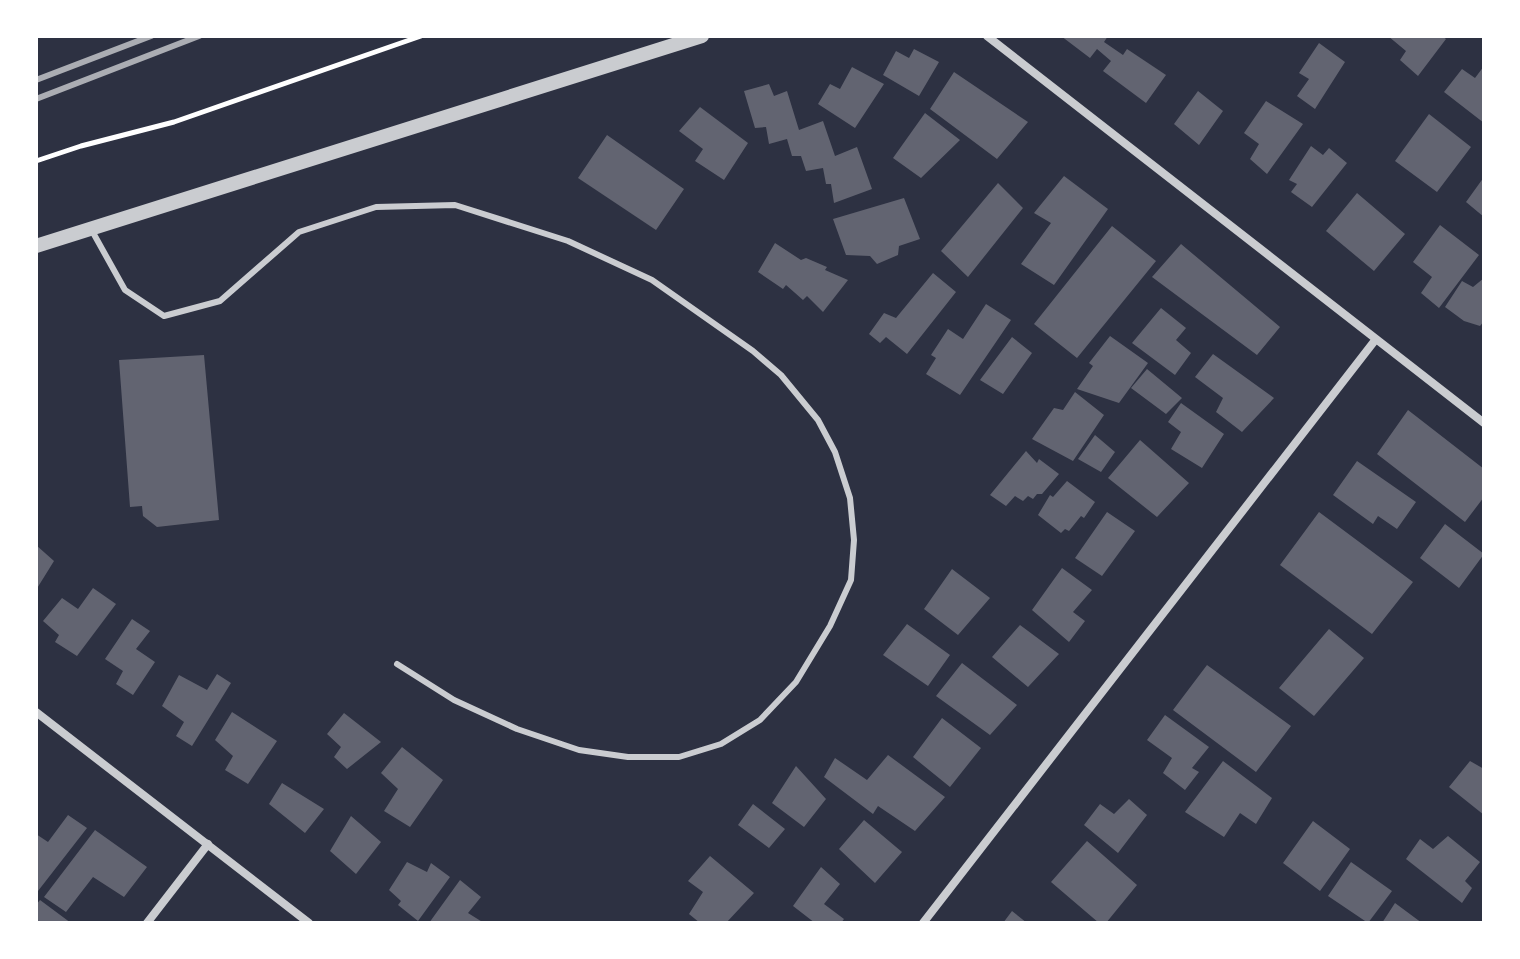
<svg xmlns="http://www.w3.org/2000/svg" width="1520" height="959" font-family="Roboto,sans-serif">
  <rect width="100%" height="100%" fill="#2d3142"/>
  <path fill="#626471" d="M1061 36H1108L1104 42 1123 55 1127 49 1166 75 1146 103 1103 71 1111 61 1097 49 1090 58Z
    M1388 36H1442L1446 39 1418 76 1400 60 1406 51Z
    M1319 43 1345 62 1315 109 1297 96 1309 79 1299 73Z
    M914 49 939 62 919 96 883 75 896 51 909 58Z
    M1484 66V123L1444 92 1462 69 1475 78Z
    M852 67 884 84 855 128 818 104 830 84 840 89Z
    M954 72 1028 122 997 159 930 109Z
    M769 84 774 96 787 91 799 130 823 121 835 156 857 147 872 189 834 203 831 184H826L823 168 806 171 801 156H792L787 139 769 144 766 127 755 128 744 91Z
    M1198 91 1223 111 1199 145 1174 124Z
    M1266 101 1303 124 1267 174 1250 159 1259 144 1244 133Z
    M700 107 748 143 724 180 695 161 703 149 679 131Z
    M925 113 960 140 921 178 893 158Z
    M1429 114 1471 147 1437 192 1395 161Z
    M607 135 684 189 656 230 578 178Z
    M1311 146 1323 155 1329 148 1347 163 1312 207 1291 192 1297 184 1289 180Z
    M1064 176 1108 209 1054 285 1021 264 1051 223 1034 213Z
    M1484 177V217L1466 202Z
    M998 183 1023 208 968 277 941 251Z
    M1357 193 1405 234 1374 271 1326 231Z
    M904 198 920 239 899 246 898 255 877 264 870 256 846 255 833 219Z
    M1440 225 1479 255 1439 308 1421 293 1432 277 1413 262Z
    M1112 226 1156 261 1077 358 1034 324Z
    M775 243 801 260 806 258 827 267 825 270 848 280 823 312 807 296 803 300 786 285 783 289 758 272Z
    M1181 244 1280 327 1257 355 1152 277Z
    M933 273 956 292 907 354 886 337 880 343 869 334 884 313 896 318Z
    M1484 278V321L1480 326 1464 321 1445 307 1462 281 1473 287Z
    M986 304 1011 320 960 395 926 374 936 358 931 355 948 329 963 339Z
    M1161 308 1186 328 1176 340 1191 353 1175 375 1132 343Z
    M1110 336 1148 363 1119 403 1077 389 1093 366 1089 363Z
    M1012 337 1032 353 1003 394 980 380Z
    M1213 354 1274 398 1242 432 1216 412 1223 398 1195 377Z
    M204 355 219 520 157 527 143 516 142 506 130 507 119 360Z
    M1147 369 1182 398 1166 414 1131 388Z
    M1075 392 1104 415 1073 461 1032 439 1054 408 1063 410Z
    M1181 403 1224 434 1202 468 1171 449 1181 432 1168 422Z
    M1408 410 1484 469V497L1465 522 1377 454Z
    M1095 435 1115 452 1101 472 1078 459Z
    M1140 440 1189 483 1157 517 1108 478Z
    M1026 451 1037 463 1039 459 1059 474 1042 494H1037L1033 499 1028 496 1023 501 1015 496 1006 506 990 495Z
    M1357 461 1416 502 1397 529 1378 516 1373 524 1333 495Z
    M1067 481 1095 502 1084 518 1081 516 1069 531 1065 529 1061 533 1038 515 1050 495 1053 497Z
    M1107 512 1135 531 1102 576 1075 558Z
    M1319 512 1413 582 1372 634 1280 565Z
    M1445 524 1484 554 1459 588 1420 558Z
    M36 545 54 561 36 590Z
    M1062 568 1092 590 1073 612 1085 621 1069 642 1032 610Z
    M952 569 990 598 958 635 924 609Z
    M93 588 116 604 77 656 55 642 59 635 43 621 62 598 78 609Z
    M132 619 150 631 136 649 155 662 133 695 116 684 123 671 105 659Z
    M907 624 950 655 928 686 883 655Z
    M1020 625 1059 654 1028 687 992 657Z
    M1329 629 1364 658 1314 716 1279 688Z
    M962 663 1017 705 990 735 936 696Z
    M1207 665 1291 726 1256 772 1173 710Z
    M217 674 231 683 192 746 176 736 184 722 162 706 179 675 207 690Z
    M232 712 277 741 248 784 225 770 233 756 215 740Z
    M344 713 381 742 347 769 334 757 341 747 327 734Z
    M1165 715 1209 747 1192 768 1199 772 1185 790 1163 773 1172 758 1147 740Z
    M942 718 981 748 950 787 913 757Z
    M402 747 443 780 410 827 384 811 398 789 381 773Z
    M888 755 945 797 915 831 878 806 873 814 824 777 835 758 867 780Z
    M1223 761 1272 798 1256 824 1240 813 1224 837 1185 812Z
    M1470 761 1484 769V815L1449 787Z
    M796 766 826 799 804 827 772 803Z
    M282 783 324 809 305 833 269 804Z
    M1129 799 1147 815 1118 853 1084 825 1100 804 1114 814Z
    M753 804 785 829 769 848 738 825Z
    M68 815 87 828 38 891 36 889V834L48 842Z
    M351 816 381 842 356 874 330 851Z
    M864 820 902 852 875 883 839 849Z
    M1313 821 1350 849 1320 891 1283 863Z
    M95 830 147 867 124 897 93 877 66 912 44 897Z
    M1448 836 1480 862 1465 881 1472 888 1462 903 1406 859 1420 839 1433 849Z
    M1087 841 1137 885 1106 923H1099L1051 882Z
    M710 856 754 893 726 923H700L689 914 703 892 688 881Z
    M407 862 427 872 431 863 450 877 418 921 398 905 401 901 389 890Z
    M1351 862 1392 891 1368 923 1328 896Z
    M821 867 840 884 824 904 844 919 841 923H815L793 906Z
    M460 880 481 897 468 913 484 923H429Z
    M40 900 71 923H36V905Z
    M1395 903 1422 923H1382Z
    M1012 911 1027 923H1003Z"/>
  <g fill="none" stroke-linecap="round" stroke-linejoin="round">
    <path stroke="#fff" stroke-width="5" d="M36 161 81 146 174 122 421 36"/>
    <path stroke="#caccd0" stroke-width="6" d="M91 229 125 290 164 316 220 301 299 232 376 207 455 205 568 241 652 280 753 351 781 375 818 420 835 452 850 498 854 540 851 580 830 626 796 682 760 720 721 744 679 757H628L579 750 517 729 454 700 397 664"/>
    <path stroke="#caccd0" stroke-width="8" d="M987 36 1484 423
      M36 712 309 923
      M147 923 208 844
      M923 923 1376 339"/>
    <path stroke="#caccd0" stroke-width="14" d="M36 246 702 36"/>
    <path stroke="#abadb3" stroke-width="6" d="M36 80 151 36
      M36 99 199 36"/>
  </g>
  <rect width="1520" height="959" fill="none" stroke="#ffffff" stroke-width="76"/>
</svg>
